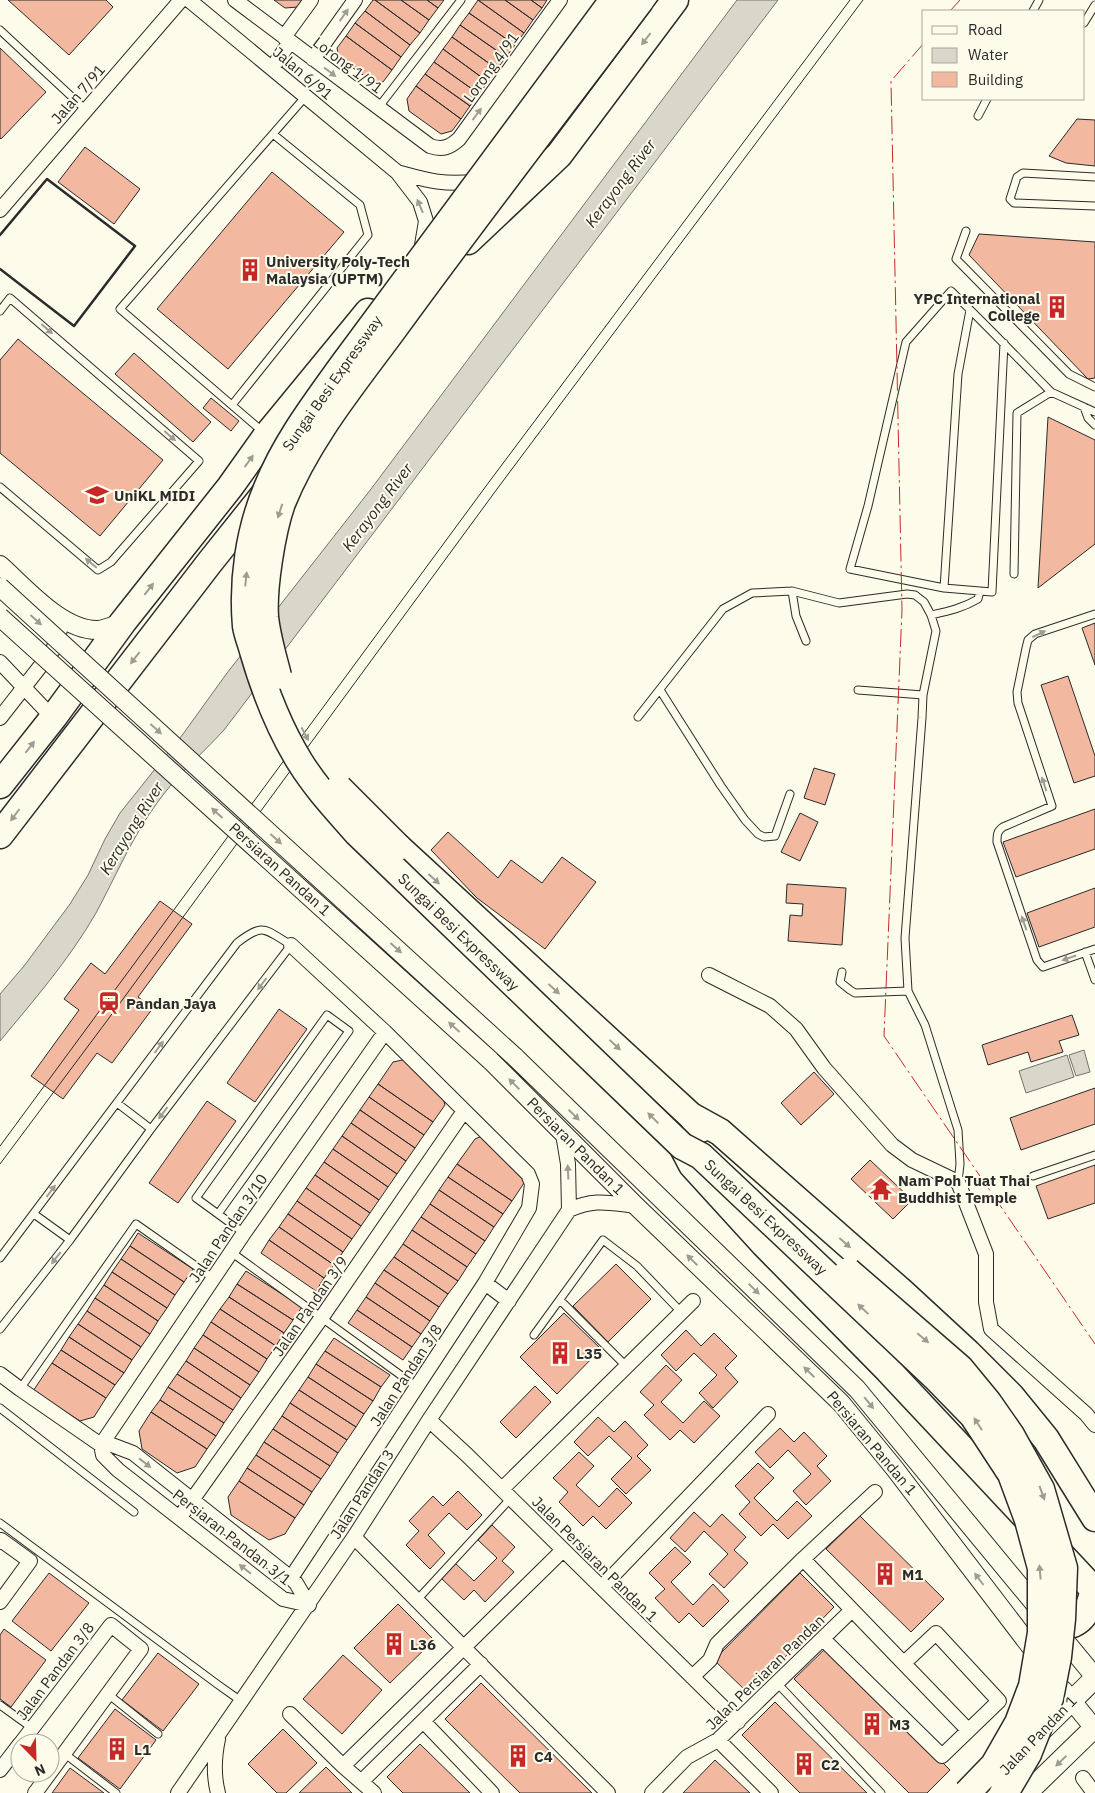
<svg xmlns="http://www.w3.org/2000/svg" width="1095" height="1793" font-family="'IBM Plex Sans',sans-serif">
  <rect width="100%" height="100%" fill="#fdfbea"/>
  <path fill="#d8d7c9" stroke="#74746e" d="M737 0H778L224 730C201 755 176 776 157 803 132 837 116 876 96 913 69 960 34 1000 0 1041V994L24 966 70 904 88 875 105 839 120 813 183 734 227 673 371 489Z
    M1084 1050 1090 1072 1076 1076 1069 1055Z
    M1067 1055 1074 1077 1026 1093 1019 1071Z"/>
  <path fill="#f2b8a0" stroke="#2b2b2b" d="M8 0H106L113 7 69 55Z
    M274 0H304L298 7 285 8Z
    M373 0H375L420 33 410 45 365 11Z
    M375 0H401L429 20 420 33Z
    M401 0H427L438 8 429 20Z
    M427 0H444L438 8Z
    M478 0 524 33 515 45 469 13Z
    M478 0H505L533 20 524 33Z
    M505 0H531L542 8 533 20Z
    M531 0H547L542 8Z
    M365 11 410 45 401 57 355 23Z
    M469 13 515 45 506 57 460 25Z
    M355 23 401 57 392 70 346 36Z
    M460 25 506 57 497 69 452 37Z
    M346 36 392 70 383 82H373L339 58 337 48Z
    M452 37 497 69 488 82 443 49Z
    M0 48 46 92 1 139 0 138Z
    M443 49 488 82 479 94 434 62Z
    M434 62 479 94 470 106 425 74Z
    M425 74 470 106 461 119 416 86Z
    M416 86 461 119 452 131 441 134 409 111 407 99Z
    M1077 119 1095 120V166L1066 163 1049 156Z
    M85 147 140 189 114 224 58 182Z
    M272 172 344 232 228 369 157 309Z
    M979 234 1095 242V378L1088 379 969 255Z
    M18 339 163 460 100 536 0 453V360Z
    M134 353 211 422 193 442 115 374Z
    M211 398 239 421 231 431 203 408Z
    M1048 417 1095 440V544L1038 588Z
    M1095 623V665L1082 628Z
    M1068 676 1095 756V776L1074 783 1041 685Z
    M814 768 835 774 825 805 804 798Z
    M1095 809V849L1016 877 1003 842Z
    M800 813 818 822 800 861 781 852Z
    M448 832 498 878 511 860 542 883 562 857 596 882 545 949 477 898 431 850Z
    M787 884 846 888 842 945 788 941 790 915 802 916 803 904 786 903Z
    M1095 888V927L1039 947 1027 913Z
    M160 901 192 924 138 997 153 1008 112 1063 97 1053 63 1099 31 1076 79 1010 64 999 91 963 105 974Z
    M279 1009 307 1029 255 1102 227 1083Z
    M1072 1015 1079 1035 1059 1041 1063 1052 1031 1062 1028 1052 988 1065 982 1045Z
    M407 1059 442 1094 445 1105 433 1122 378 1084 393 1062Z
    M814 1072 834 1094 801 1125 781 1103Z
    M378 1084 433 1122 424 1135 369 1097Z
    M1095 1088V1124L1021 1150 1010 1118Z
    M369 1097 424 1135 415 1148 360 1110Z
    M207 1101 236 1121 178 1203 149 1183Z
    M360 1110 415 1148 406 1161 351 1123Z
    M351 1123 406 1161 397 1174 342 1136Z
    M484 1135 520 1170 524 1183 512 1201 457 1164 475 1139Z
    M342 1136 397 1174 388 1187 333 1149Z
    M333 1149 388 1187 379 1200 324 1162Z
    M870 1160 912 1200 893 1219 851 1179Z
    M324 1162 379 1200 370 1213 315 1175Z
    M457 1164 512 1201 503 1214 448 1177Z
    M1095 1165V1203L1048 1219 1036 1186Z
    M315 1175 370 1213 361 1226 306 1188Z
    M448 1177 503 1214 494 1227 439 1190Z
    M306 1188 361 1226 352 1239 297 1201Z
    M439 1190 494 1227 485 1241 430 1204Z
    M297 1201 352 1239 343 1252 288 1214Z
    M430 1204 485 1241 476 1254 421 1217Z
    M288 1214 343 1252 334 1265 279 1227Z
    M421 1217 476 1254 467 1267 412 1230Z
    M279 1227 334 1265 324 1278 269 1240Z
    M412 1230 467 1267 458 1281 403 1244Z
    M138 1233 193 1269 184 1282 130 1246Z
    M269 1240 324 1278 316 1291 261 1253Z
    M403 1244 458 1281 448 1294 394 1257Z
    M130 1246 184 1282 175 1295 121 1259Z
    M394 1257 448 1294 439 1307 384 1270Z
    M121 1259 175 1295 167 1308 112 1272Z
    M616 1264 651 1299 608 1342 573 1306Z
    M384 1270 439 1307 430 1321 375 1283Z
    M246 1271 302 1307 293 1320 237 1284Z
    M112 1272 167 1308 158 1321 104 1285Z
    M375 1283 430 1321 421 1334 366 1297Z
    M237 1284 293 1320 284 1333 229 1297Z
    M104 1285 158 1321 150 1334 95 1298Z
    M229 1297 284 1333 276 1346 220 1309Z
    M366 1297 421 1334 412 1347 357 1310Z
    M95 1298 150 1334 141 1347 87 1311Z
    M220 1309 276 1346 267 1359 211 1322Z
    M357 1310 412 1347 403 1360 348 1323Z
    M87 1311 141 1347 132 1360 78 1324Z
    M564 1313 601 1349 557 1394 520 1357Z
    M211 1322 267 1359 259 1372 203 1335Z
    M78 1324 132 1360 124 1373 69 1337Z
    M686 1330 701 1346 714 1333 737 1356 725 1368 738 1382 713 1408 699 1393 717 1375 694 1353 676 1371 661 1355Z
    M203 1335 259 1372 250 1385 194 1348Z
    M69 1337 124 1373 115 1385 61 1350Z
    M334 1338 390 1375 381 1387 325 1351Z
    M194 1348 250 1385 241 1398 186 1361Z
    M61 1350 115 1385 106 1398 52 1363Z
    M325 1351 381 1387 373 1401 316 1364Z
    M186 1361 241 1398 233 1410 177 1374Z
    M52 1363 106 1398 94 1417 80 1421 33 1391Z
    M316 1364 373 1401 364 1414 308 1377Z
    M666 1365 682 1380 661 1402 683 1423 704 1401 720 1416 694 1443 680 1430 670 1440 644 1415 654 1405 640 1392Z
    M177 1374 233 1410 224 1423 168 1387Z
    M308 1377 364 1414 356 1427 299 1390Z
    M535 1386 551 1402 516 1438 500 1422Z
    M168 1387 224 1423 216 1436 160 1400Z
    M299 1390 356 1427 347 1440 290 1403Z
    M160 1400 216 1436 207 1449 151 1412Z
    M290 1403 347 1440 338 1453 282 1416Z
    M151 1412 207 1449 195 1467 177 1473 142 1449 139 1431Z
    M282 1416 338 1453 330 1466 273 1429Z
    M598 1417 614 1432 625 1421 648 1445 637 1456 651 1470 626 1494 611 1479 632 1458 609 1436 588 1456 574 1442Z
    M780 1428 794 1442 804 1432 827 1456 817 1466 831 1481 806 1505 793 1491 811 1474 788 1450 770 1468 755 1452Z
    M273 1429 330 1466 321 1479 264 1442Z
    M264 1442 321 1479 312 1492 256 1455Z
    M579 1452 594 1466 576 1485 599 1507 617 1488 632 1503 606 1529 593 1516 583 1526 559 1502 568 1492 553 1478Z
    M256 1455 312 1492 304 1505 247 1468Z
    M758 1463 774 1478 754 1498 777 1521 797 1501 812 1516 788 1539 773 1524 761 1536 739 1514 750 1502 735 1486Z
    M247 1468 304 1505 295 1518 239 1481Z
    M239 1481 295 1518 285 1534 269 1540 231 1515 228 1497Z
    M458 1491 482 1515 467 1530 449 1513 428 1535 445 1553 430 1569 406 1545 419 1531 409 1521 433 1496 443 1506Z
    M694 1512 710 1527 722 1514 746 1537 734 1550 748 1563 724 1588 709 1574 728 1554 704 1531 685 1552 670 1538Z
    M860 1516 944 1599 911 1632 826 1549Z
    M492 1525 515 1547 502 1561 514 1572 485 1602 474 1590 464 1600 441 1578 455 1563 474 1581 497 1558 478 1540Z
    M675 1547 691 1562 671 1582 693 1605 713 1584 729 1601 703 1627 689 1613 679 1623 655 1598 665 1589 649 1573Z
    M49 1573 89 1603 51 1651 12 1621Z
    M800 1573 834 1607 749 1694 714 1660Z
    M398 1604 434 1640 390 1683 354 1648Z
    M4 1629 46 1660 11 1707 0 1699V1635Z
    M827 1647 950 1770 927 1793H909L794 1679Z
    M158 1653 199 1684 163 1731 122 1700Z
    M343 1655 382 1690 342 1734 303 1699Z
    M481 1683 592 1793H520L445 1719Z
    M775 1702 867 1793H800L742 1735Z
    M115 1709 156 1740 120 1789 78 1758Z
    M283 1729 317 1763 286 1793H277L248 1764Z
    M420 1744 470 1793H403L387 1777Z
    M715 1760 750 1793H683Z
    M326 1767 352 1793H299Z
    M70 1768 104 1793H52Z"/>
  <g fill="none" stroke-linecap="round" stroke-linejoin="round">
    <defs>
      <path id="service" d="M1033 11 1039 0
        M1084 23 1095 5
        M0 30 86 110
        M378 108 461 0
        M978 116 987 99
        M1095 177 1023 173 1017 177 1010 199 1014 203 1095 206
        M966 231 956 259 1069 374 1095 387
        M0 311 10 298 199 461 111 562 98 570 0 487
        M1004 343 992 592 944 588 850 569 868 506 906 342 951 291C985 324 1018 358 1051 392L1017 413 1014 574
        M1051 392 1095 412
        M232 405 368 235 360 205 273 134
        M1084 407 1088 418 1095 425
        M262 431 120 309 306 96
        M944 588 958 374 970 310
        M792 591 796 616 806 641
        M1095 614 1035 634 1028 640 1026 648 1017 692 1018 703 1052 806 1003 827C997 831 997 835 997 842L1037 960 1043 967 1095 949
        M931 615C949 611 963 608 978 599L980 591
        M660 690 721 786 745 820 758 834 764 837 775 836 790 794
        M858 690 923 695 922 718 905 938 908 991 925 1025 958 1130 960 1164 958 1182
        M638 717 723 609 752 593 792 591 839 603 907 594 915 595 924 602 931 615 936 631 923 695
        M1085 952 1095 980
        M842 972 840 982 850 990 855 993 908 991
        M117 1103 151 1129
        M1033 1176 1095 1155
        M34 1214 70 1240
        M218 1214 196 1198 327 1015 349 1031 218 1214 244 1233
        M231 1252 417 1387
        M0 1258 237 943C264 922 264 929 291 945L151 1129 70 1240 0 1329
        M560 1300 627 1367
        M534 1335 603 1240 637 1266 682 1313
        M20 1389 136 1224 213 1278
        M0 1408 134 1512
        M0 1523 217 1684 241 1701
        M417 1600 511 1498
        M777 1683 881 1793
        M108 1694 158 1734
        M0 1705 32 1728
        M65 1754 116 1793"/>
      <path id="minor" d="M189 0 397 172 420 202 426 221 422 245
        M235 0 430 146C442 150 449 148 459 139L560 0
        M284 37 311 0
        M313 59 355 0
        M272 68 290 42
        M397 172C427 180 441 185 473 182
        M0 210 181 0
        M0 662 53 718
        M0 718 53 650 60 630 57 616
        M709 975 770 1006 796 1029 824 1068 892 1145 912 1160 958 1182 986 1254V1302L991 1329 1086 1414 1095 1425
        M563 1134 568 1164 569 1210
        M485 1283 509 1301
        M0 1374 20 1389 101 1445H112L133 1453 291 1578 296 1583 309 1605
        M429 1420 467 1455 738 1722
        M101 1445 244 1233 385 1032
        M101 1445 103 1455 118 1470 283 1599 309 1605
        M502 1489 693 1301
        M180 1517 322 1317 464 1111
        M354 1537 608 1793
        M0 1542 1 1540 30 1561 0 1602
        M803 1559 968 1730
        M291 1578 485 1283 529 1208 532 1184 528 1174 385 1032 291 945
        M602 1587 768 1414
        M823 1639 942 1756 999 1701 936 1633 904 1663
        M692 1677 710 1660 717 1644 803 1559 875 1492
        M290 1714 343 1766 374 1793
        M423 1721 492 1793
        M718 1740 771 1793
        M21 1743 111 1625 141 1649 35 1793
        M343 1766 563 1550
        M0 1770 20 1744
        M1083 1778 1094 1793
        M362 1781 481 1664
        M178 1793 354 1537 429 1420 569 1210C595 1198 609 1203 636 1206
        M218 1793C213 1774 214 1758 218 1739
        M652 1793 687 1757 718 1740 852 1610"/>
      <path id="tertiary" d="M0 565C25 587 62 631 98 630 107 629 115 625 123 622
        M515 1057 857 1389 1095 1677
        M490 1060 636 1206 841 1403 895 1469 1040 1659
        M1063 1690 1094 1728"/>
      <path id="secondary" d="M1039 1733 1095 1678
        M1027 1793 1095 1727"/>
      <path id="motorway" d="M468 241 559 155 675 0
        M0 785 53 718 123 622 230 487 267 435 368 312
        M0 835 210 562 265 493
        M398 847 691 1116 701 1129
        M691 1116 720 1132 903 1293 968 1353 1011 1396 1046 1439 1095 1518
        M682 1146 692 1165 764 1244 888 1370 1095 1591
        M1052 1625C1058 1625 1067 1626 1073 1624 1087 1618 1090 1603 1094 1590"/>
    </defs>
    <use href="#service" stroke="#2b2b2b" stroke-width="9"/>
    <use href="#minor" stroke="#2b2b2b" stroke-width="16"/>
    <use href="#tertiary" stroke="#2b2b2b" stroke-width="20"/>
    <use href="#secondary" stroke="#2b2b2b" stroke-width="22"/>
    <use href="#motorway" stroke="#2b2b2b" stroke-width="29"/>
    <use href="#service" stroke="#fdfbea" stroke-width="7"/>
    <use href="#minor" stroke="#fdfbea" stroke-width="14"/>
    <use href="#tertiary" stroke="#fdfbea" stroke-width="18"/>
    <use href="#secondary" stroke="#fdfbea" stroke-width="20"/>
    <use href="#motorway" stroke="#fdfbea" stroke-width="26"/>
    <path stroke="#2b2b2b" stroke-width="1" d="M0 1146 489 482 850 0
      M0 1164 112 1014 497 489 863 0"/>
    <defs>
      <path id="tertiary-bridge" d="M0 587 515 1057
        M0 617 490 1060"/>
      <path id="motorway-bridge" d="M613 0 342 366C314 405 285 443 267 488 249 531 242 580 246 626 247 634 251 643 253 651 264 689 279 728 300 762 316 788 337 810 357 833L682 1146 701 1156 935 1377 973 1416 1011 1474 1028 1520 1041 1568V1633L1032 1686 1018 1723 994 1765 967 1793
        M278 676C273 656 267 637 265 617 263 588 272 531 282 503 308 438 355 382 396 326 476 216 559 109 641 0
        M339 788 398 847
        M848 1271 960 1368 988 1402 1011 1435 1041 1489 1064 1568 1062 1619 1058 1657 1050 1698 1028 1754 1008 1788 1003 1793"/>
    </defs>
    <use href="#tertiary-bridge" stroke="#2b2b2b" stroke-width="20" stroke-linecap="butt"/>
    <use href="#motorway-bridge" stroke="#2b2b2b" stroke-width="29" stroke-linecap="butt"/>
    <use href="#tertiary-bridge" stroke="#fdfbea" stroke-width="18"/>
    <use href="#motorway-bridge" stroke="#fdfbea" stroke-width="26"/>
    <path stroke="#2b2b2b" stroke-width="2.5" d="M0 235 47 179 135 246 74 326 0 269"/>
    <path stroke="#c62828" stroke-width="1" stroke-dasharray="18 4 2.5 4" stroke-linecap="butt" d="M950 11 960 0
      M924 43 891 81 902 610 884 1036 1095 1344"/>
  </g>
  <defs><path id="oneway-solid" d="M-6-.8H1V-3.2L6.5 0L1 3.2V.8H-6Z" transform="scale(1.25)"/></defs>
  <g fill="#9e9d94">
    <use href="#oneway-solid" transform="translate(344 15) rotate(-55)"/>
    <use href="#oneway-solid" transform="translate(646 39) rotate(127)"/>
    <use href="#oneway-solid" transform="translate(330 72) rotate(37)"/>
    <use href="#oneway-solid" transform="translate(477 114) rotate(-54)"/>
    <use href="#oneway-solid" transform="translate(420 206) rotate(-113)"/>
    <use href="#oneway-solid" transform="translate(47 329) rotate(41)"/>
    <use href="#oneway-solid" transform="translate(170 436) rotate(41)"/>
    <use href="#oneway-solid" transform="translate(249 461) rotate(-54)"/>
    <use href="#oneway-solid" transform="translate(280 511) rotate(108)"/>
    <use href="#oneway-solid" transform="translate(91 563) rotate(-140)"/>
    <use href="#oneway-solid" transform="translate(246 579) rotate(-84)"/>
    <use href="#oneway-solid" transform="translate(149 589) rotate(-52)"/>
    <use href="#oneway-solid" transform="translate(36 620) rotate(42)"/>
    <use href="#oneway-solid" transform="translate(1039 634) rotate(-25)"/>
    <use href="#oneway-solid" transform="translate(135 658) rotate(128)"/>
    <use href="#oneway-solid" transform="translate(156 729) rotate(42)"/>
    <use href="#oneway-solid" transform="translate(305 734) rotate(62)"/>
    <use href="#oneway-solid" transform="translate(30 747) rotate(-52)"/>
    <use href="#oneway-solid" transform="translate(1044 784) rotate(-108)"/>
    <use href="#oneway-solid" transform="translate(217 813) rotate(-138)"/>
    <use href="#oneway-solid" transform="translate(15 815) rotate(127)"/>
    <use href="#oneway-solid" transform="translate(276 839) rotate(42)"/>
    <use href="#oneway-solid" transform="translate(434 879) rotate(42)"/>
    <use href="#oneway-solid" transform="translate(1024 923) rotate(-109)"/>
    <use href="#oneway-solid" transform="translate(396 948) rotate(42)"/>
    <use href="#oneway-solid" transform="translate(1069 958) rotate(161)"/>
    <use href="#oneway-solid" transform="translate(262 984) rotate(127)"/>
    <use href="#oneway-solid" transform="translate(554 989) rotate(42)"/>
    <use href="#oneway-solid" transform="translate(454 1027) rotate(-138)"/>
    <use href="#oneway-solid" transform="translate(615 1045) rotate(43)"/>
    <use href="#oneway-solid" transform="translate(159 1047) rotate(-53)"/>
    <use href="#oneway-solid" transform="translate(514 1084) rotate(-135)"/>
    <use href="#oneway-solid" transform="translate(163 1113) rotate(127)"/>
    <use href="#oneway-solid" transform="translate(574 1115) rotate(44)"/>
    <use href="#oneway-solid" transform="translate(653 1118) rotate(-136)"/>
    <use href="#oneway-solid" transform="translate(568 1172) rotate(-93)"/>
    <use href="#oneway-solid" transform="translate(51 1191) rotate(-53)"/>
    <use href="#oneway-solid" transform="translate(845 1243) rotate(41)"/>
    <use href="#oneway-solid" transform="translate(56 1258) rotate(128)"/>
    <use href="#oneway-solid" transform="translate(692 1260) rotate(-136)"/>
    <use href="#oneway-solid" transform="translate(754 1289) rotate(44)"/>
    <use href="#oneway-solid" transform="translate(863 1309) rotate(-137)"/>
    <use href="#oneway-solid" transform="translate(923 1338) rotate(40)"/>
    <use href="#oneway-solid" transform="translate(809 1372) rotate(-136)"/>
    <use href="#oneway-solid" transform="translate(869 1403) rotate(51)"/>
    <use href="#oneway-solid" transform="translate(978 1424) rotate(-123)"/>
    <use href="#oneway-solid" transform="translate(145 1463) rotate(38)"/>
    <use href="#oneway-solid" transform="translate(1042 1493) rotate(70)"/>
    <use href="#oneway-solid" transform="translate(245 1569) rotate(-142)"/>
    <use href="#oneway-solid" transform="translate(1040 1572) rotate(-95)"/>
    <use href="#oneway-solid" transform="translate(979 1579) rotate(-127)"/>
    <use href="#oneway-solid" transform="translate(1061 1761) rotate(136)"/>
  </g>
  <defs>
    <symbol id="building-bare" viewBox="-9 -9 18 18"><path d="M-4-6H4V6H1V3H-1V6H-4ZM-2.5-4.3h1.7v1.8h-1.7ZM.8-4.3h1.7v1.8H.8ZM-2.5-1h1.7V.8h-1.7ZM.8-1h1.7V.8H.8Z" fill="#c62828" stroke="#fdfbea" stroke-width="2.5" paint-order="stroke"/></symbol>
    <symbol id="university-bare" viewBox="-9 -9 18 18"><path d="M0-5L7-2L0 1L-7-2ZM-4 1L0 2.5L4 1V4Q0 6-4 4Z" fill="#c62828" stroke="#fdfbea" stroke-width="2.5" paint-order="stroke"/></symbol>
    <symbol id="station-bare" viewBox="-9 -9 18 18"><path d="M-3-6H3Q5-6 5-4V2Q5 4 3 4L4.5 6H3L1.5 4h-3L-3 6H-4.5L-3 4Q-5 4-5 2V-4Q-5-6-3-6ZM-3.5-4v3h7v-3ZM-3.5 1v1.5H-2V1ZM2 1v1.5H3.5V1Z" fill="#c62828" stroke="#fdfbea" stroke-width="2.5" paint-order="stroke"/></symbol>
    <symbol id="temple-bare" viewBox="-9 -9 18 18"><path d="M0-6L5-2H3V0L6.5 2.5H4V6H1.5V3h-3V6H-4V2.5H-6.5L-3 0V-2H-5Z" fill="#c62828" stroke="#fdfbea" stroke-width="2.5" paint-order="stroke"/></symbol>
  </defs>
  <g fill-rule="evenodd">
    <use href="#building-bare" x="234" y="254" width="32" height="32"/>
    <use href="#building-bare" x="1041" y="291" width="32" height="32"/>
    <use href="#university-bare" x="81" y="479" width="32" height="32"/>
    <use href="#station-bare" x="93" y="987" width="32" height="32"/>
    <use href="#temple-bare" x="865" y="1173" width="32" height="32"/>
    <use href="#building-bare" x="544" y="1337" width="32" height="32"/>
    <use href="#building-bare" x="869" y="1558" width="32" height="32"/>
    <use href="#building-bare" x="378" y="1628" width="32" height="32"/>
    <use href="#building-bare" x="856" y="1708" width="32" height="32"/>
    <use href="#building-bare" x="101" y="1733" width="32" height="32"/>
    <use href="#building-bare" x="502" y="1740" width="32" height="32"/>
    <use href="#building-bare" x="788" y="1748" width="32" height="32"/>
  </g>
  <g text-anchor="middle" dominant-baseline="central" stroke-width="4" stroke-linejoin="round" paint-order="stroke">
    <g font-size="15" fill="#2b2b2b" stroke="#fdfbea">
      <text transform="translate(348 65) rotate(37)">Lorong 1/91</text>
      <text transform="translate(491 67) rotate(-54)">Lorong 4/91</text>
      <text transform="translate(303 73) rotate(40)">Jalan 6/91</text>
      <text transform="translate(78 94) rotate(-49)">Jalan 7/91</text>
      <text transform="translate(332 383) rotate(-55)">Sungai Besi Expressway</text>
      <text transform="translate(280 869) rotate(42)">Persiaran Pandan 1</text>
      <text transform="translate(459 932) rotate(44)">Sungai Besi Expressway</text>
      <text transform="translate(576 1146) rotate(45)">Persiaran Pandan 1</text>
      <text transform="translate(766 1217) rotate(43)">Sungai Besi Expressway</text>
      <text transform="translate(228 1228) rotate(-56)">Jalan Pandan 3/10</text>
      <text transform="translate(310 1306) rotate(-55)">Jalan Pandan 3/9</text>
      <text transform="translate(406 1375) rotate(-57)">Jalan Pandan 3/8</text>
      <text transform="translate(872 1443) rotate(50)">Persiaran Pandan 1</text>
      <text transform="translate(362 1494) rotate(-57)">Jalan Pandan 3</text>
      <text transform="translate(232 1537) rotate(38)">Persiaran Pandan 3/1</text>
      <text transform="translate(595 1559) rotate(45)">Jalan Persiaran Pandan 1</text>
      <text transform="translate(55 1671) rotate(-53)">Jalan Pandan 3/8</text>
      <text transform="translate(765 1672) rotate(-44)">Jalan Persiaran Pandan</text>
      <text transform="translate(1038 1735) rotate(-46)">Jalan Pandan 1</text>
    </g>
    <g font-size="15" font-weight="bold" fill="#2b2b2b" stroke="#fdfbea" text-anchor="start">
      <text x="266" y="261">University Poly-Tech<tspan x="266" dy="17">Malaysia (UPTM)</tspan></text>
      <text x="1040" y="298" text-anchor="end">YPC International<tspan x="1040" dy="17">College</tspan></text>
      <text x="114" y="495">UniKL MIDI</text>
      <text x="126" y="1003">Pandan Jaya</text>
      <text x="898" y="1180">Nam Poh Tuat Thai<tspan x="898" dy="17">Buddhist Temple</tspan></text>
      <text x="576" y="1353">L35</text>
      <text x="902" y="1574">M1</text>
      <text x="410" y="1644">L36</text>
      <text x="889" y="1724">M3</text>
      <text x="134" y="1749">L1</text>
      <text x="534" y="1756">C4</text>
      <text x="821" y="1764">C2</text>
    </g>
    <g font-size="16" font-style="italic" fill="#2b2b2b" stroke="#fdfbea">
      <text transform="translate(620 183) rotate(-53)">Kerayong River</text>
      <text transform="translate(377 507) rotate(-53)">Kerayong River</text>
      <text transform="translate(131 828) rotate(-58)">Kerayong River</text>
    </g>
  </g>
  <rect x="922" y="10" width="162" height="90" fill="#fdfbea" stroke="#a9a89e"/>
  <rect x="932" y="26" width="25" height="8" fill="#fdfbea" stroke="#a9a89e"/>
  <text x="968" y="35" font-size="15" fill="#2b2b2b">Road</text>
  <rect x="932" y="48" width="25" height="15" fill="#d8d7c9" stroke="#a9a89e"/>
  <text x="968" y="60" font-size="15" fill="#2b2b2b">Water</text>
  <rect x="932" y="72" width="25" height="15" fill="#f2b8a0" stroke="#a9a89e"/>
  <text x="968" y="85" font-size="15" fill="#2b2b2b">Building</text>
  <g transform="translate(35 1758) rotate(157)"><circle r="24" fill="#fdfbea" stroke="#a9a89e"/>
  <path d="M0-4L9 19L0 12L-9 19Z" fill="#c62828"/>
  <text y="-8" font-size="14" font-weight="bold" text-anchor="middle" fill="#2b2b2b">N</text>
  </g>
</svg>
